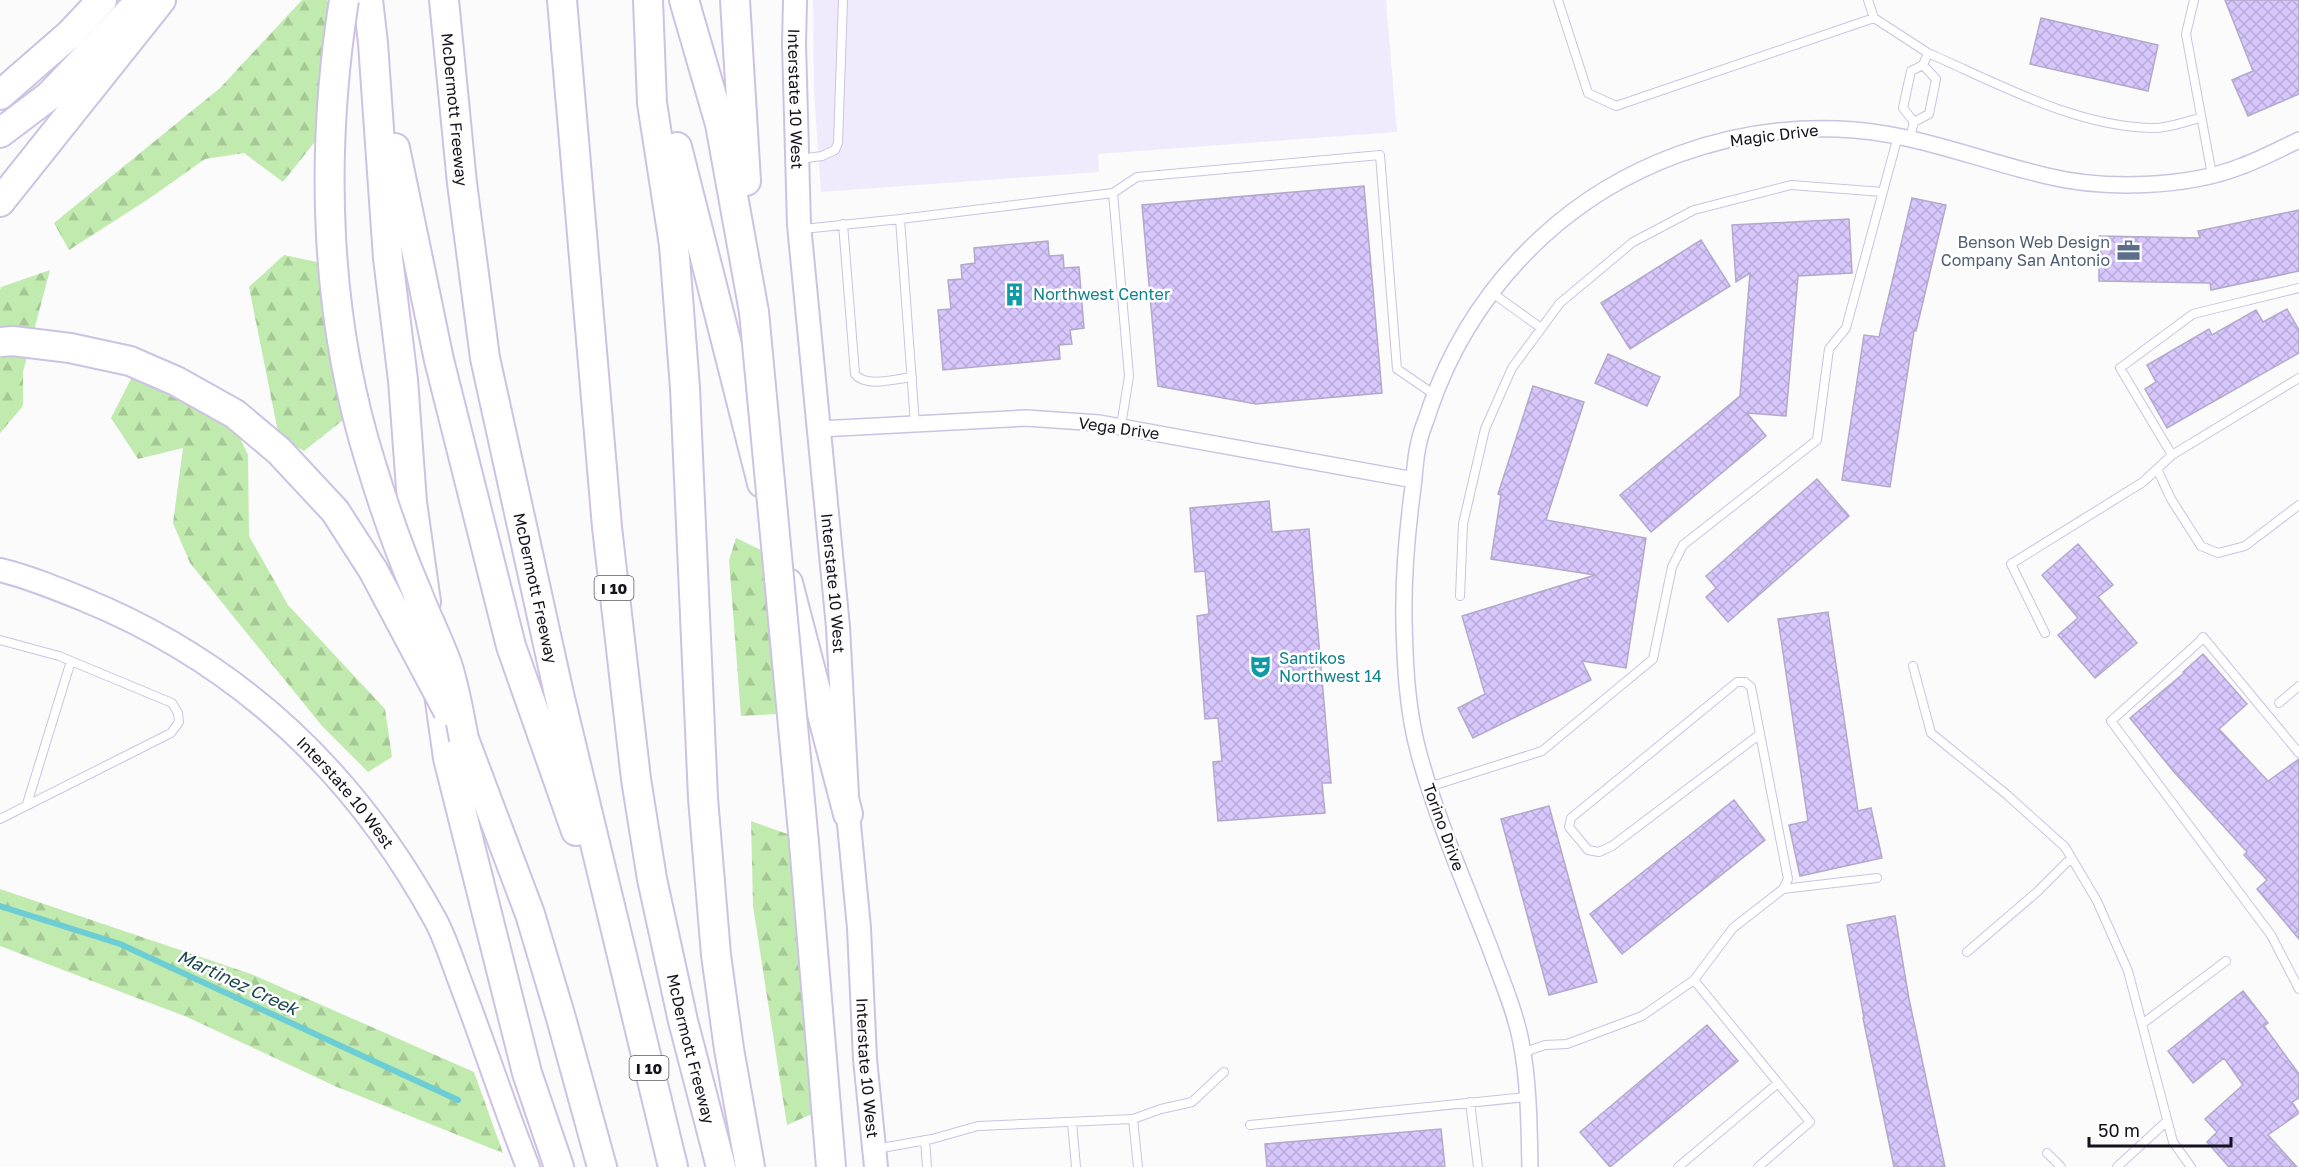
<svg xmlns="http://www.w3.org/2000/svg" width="2299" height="1167" font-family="'Golos Text',sans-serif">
  <defs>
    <pattern id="forest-firs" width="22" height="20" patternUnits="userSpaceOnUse" patternTransform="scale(1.5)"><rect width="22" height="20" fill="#c1eaae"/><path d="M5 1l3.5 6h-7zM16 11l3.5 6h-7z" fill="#a5c895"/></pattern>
    <pattern id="building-cross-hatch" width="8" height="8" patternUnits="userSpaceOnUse" patternTransform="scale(1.5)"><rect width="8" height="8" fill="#d7c7fc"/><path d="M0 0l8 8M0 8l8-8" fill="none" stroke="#b8aad8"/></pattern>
  </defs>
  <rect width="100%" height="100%" fill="#fbfbfb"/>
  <path fill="#f0ebfc" d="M813 0H1386L1397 132 1098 154 1099 172 821 192 814 92Z"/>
  <path fill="url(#forest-firs)" d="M302 0H327L332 9 317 139 283 182 244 153 205 159 150 198 69 250 54 223 220 88Z
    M284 255 317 262 343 420 304 451 279 437 249 287Z
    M50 270 23 372V406L0 433V290L1 287Z
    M132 377 208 415 239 436 248 455 249 536 288 605 385 709 392 757 368 772 322 726 190 563 173 523 183 448 138 459 111 418Z
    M736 538 769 554 777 714 741 716 729 560Z
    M751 821 793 836 821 1110 787 1125 753 906Z
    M0 889 251 974 474 1072 503 1153 337 1087 187 1017 0 946Z"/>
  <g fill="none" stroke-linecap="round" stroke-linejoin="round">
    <path stroke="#6ccdd5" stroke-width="6" d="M0 906 120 944 458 1100"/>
  </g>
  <path fill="url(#building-cross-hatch)" stroke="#b3a9cb" stroke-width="1.5" d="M2225 0H2299V94L2248 116 2232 80 2253 71Z
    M2041 18 2158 45 2148 91 2030 64Z
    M1364 186 1382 393 1256 404 1158 386 1142 205Z
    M1912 198 1946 205 1916 331H1914L1890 487 1842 480 1864 335 1879 337Z
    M2299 210V271L2211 290 2210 283 2099 281V236L2200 238 2198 231Z
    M1849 219 1852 273 1798 276 1786 416 1747 413 1766 436 1651 532 1620 495 1740 396 1750 273 1736 282 1732 225Z
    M1701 240 1730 286 1630 349 1601 303Z
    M1048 241 1049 256 1063 255 1064 268 1079 267 1084 328 1070 330 1072 344 1059 345 1060 359 943 370 938 310 951 309 948 280 962 279 961 265 975 263 974 248Z
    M2287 309 2299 330V353L2167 428 2145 389 2156 382 2147 365 2209 329 2212 335 2256 310 2263 322Z
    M1608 354 1660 377 1647 406 1595 383Z
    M1533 386 1584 402 1546 520 1646 538 1626 668 1582 661 1591 680 1473 738 1458 708 1485 694 1462 616 1595 575 1491 559 1501 495 1498 494Z
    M1817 479 1849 516 1728 622 1706 597 1716 588 1706 576Z
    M1269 501 1272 532 1309 529 1331 783H1322L1325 813 1218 821 1213 762 1222 761 1218 718 1205 719 1197 616 1209 614 1205 571 1195 572 1190 508Z
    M2078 544 2113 585 2098 597 2137 643 2095 678 2058 635 2078 618 2042 575Z
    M1828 612 1858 811 1871 808 1882 858 1800 876 1789 825 1808 821 1778 619Z
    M2203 654 2247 704 2219 729 2268 781 2299 759V939L2257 889 2267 880 2244 855 2247 852 2174 772 2130 718 2184 673 2183 672Z
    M1734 800 1765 840 1622 954 1590 914Z
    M1549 806 1597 982 1549 995 1501 819Z
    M1895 916 1909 999 1945 1167H1894L1863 1018H1864L1847 925Z
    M2243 991 2268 1023 2264 1026 2299 1074V1098L2292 1102 2299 1113 2268 1135 2297 1167H2229L2207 1142 2217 1132 2205 1119 2243 1085 2224 1058 2193 1083 2168 1051Z
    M1707 1025 1738 1061 1610 1167 1580 1132Z
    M1441 1129 1445 1167H1267L1265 1144Z"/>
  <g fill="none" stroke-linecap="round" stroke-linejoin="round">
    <defs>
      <path id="lane" d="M1558 0 1588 93 1616 106 1874 18
        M1868 0 1874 18 1928 53 1923 65 1911 71 1903 108 1914 122
        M2194 0 2186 34 2212 175
        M1928 53C1999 84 2074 126 2152 128 2167 129 2186 121 2201 118
        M1910 138 1914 122 1929 114 1936 79 1923 65
        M800 159 822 156 835 150 838 143 843 0
        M1113 193 1137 177 1380 155 1397 369 1435 395
        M843 224 855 374C865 388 896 379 912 377
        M803 229 900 219
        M2299 288 2193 314 2120 368 2172 455 2299 378
        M1491 292 1541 328
        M915 424 900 219 1113 193 1129 376 1121 426
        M2157 469 2171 499 2201 546 2218 553 2245 546 2299 505
        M1460 596 1463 524 1485 429 1512 368 1560 303 1633 242 1694 210 1791 185 1883 192
        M2045 633 2011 564 2143 482 2172 455
        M0 640 59 656 172 703 178 713 179 722 171 733 0 819
        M1913 666 1931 733 2006 794 2065 847 2097 901 2128 971 2173 1142 2191 1167
        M2279 703 2299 686
        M2299 753 2203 637 2199 642 2111 721 2271 935 2299 989
        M1429 787 1542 751 1653 659 1672 567 1683 545 1817 440 1829 349 1846 328 1898 136
        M27 804 71 661
        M1783 889 1877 878
        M1967 952 2037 892 2071 858
        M1694 980 1733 928 1783 889 1788 879 1751 687 1745 682H1737L1571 818 1569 827 1588 850 1599 852 1612 846 1760 734
        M2142 1024 2226 961
        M1522 1053 1545 1045 1567 1044 1642 1016 1694 980 1810 1122 1758 1167
        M1470 1102 1478 1167
        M1133 1119 1138 1167
        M1072 1122 1076 1167
        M1250 1125 1527 1097
        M925 1140 927 1167
        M876 1149 932 1139 978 1126 1133 1119 1161 1109 1192 1102 1224 1072
        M2047 1153 2061 1167
        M1678 1167 1778 1083
        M2117 1167 2167 1121"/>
      <path id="street" d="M820 429 1026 418 1099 423 1414 480
        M1530 1167C1529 1125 1529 1083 1521 1042 1515 1010 1501 979 1490 948 1465 884 1437 820 1419 754 1407 710 1405 666 1404 621 1403 575 1407 532 1413 487 1415 472 1415 457 1419 442 1421 431 1427 419 1430 408 1453 342 1490 285 1542 237 1621 164 1730 125 1838 129 1910 131 1977 160 2047 176 2104 190 2187 188 2242 166 2261 159 2280 149 2299 140"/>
      <g id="secondary">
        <path id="s1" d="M795 0 794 44 799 225 838 627 848 814 859 928 865 1059 876 1167"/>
        <path id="s2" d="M0 570C29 577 58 589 85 600 241 664 356 774 436 921 446 940 453 963 461 984 484 1044 504 1106 528 1167"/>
      </g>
      <g id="highway">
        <path d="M368 0 373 43 388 258 403 380 412 502 426 602"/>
        <path id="s3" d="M444 0 462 183 485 358 559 694 673 1167"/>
        <path id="s4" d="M562 0 607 527 636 779 652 879 683 1021 721 1167"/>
        <path d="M648 0 652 103 674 245 685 388 703 798 716 955 729 1049 750 1167"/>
        <path d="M684 0 720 124 754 312"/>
        <path d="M735 0 746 181"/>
        <path d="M0 95 70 34 102 0"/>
        <path d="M0 133 49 96 140 1"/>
        <path d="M677 147 762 483"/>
        <path d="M395 148 439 360 511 646 576 831"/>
        <path d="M0 202 161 0"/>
        <path d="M788 583 848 814"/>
        <path d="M438 687 448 758 527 1073 559 1167"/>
        <path d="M464 739 530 914 561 1018 602 1167"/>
        <path d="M804 843 831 1167"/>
      </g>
    </defs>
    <use href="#lane" stroke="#ccc2e4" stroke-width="10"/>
    <use href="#street" stroke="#ccc2e4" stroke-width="18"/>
    <use href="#secondary" stroke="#ccc2e4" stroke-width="26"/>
    <use href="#highway" stroke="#ccc2e4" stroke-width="32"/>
    <use href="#lane" stroke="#fff" stroke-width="8"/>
    <use href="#street" stroke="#fff" stroke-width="15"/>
    <use href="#secondary" stroke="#fff" stroke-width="22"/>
    <use href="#highway" stroke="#fff" stroke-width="28"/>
    <defs>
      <path id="highway-bridge" d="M344 0C320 153 324 315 371 464 384 507 399 550 417 592 426 616 438 639 447 664 455 688 459 714 464 739
        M754 312 804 843
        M0 342 13 341 70 348 130 361 176 381 235 414 279 451 335 511 373 570 448 711"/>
    </defs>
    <use href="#highway-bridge" stroke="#ccc2e4" stroke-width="32" stroke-linecap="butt"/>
    <use href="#highway-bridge" stroke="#fff" stroke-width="28"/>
  </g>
  <defs>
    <symbol id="office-bare" viewBox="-9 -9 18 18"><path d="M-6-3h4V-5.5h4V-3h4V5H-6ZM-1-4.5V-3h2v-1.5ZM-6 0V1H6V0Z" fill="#5c6f8a" stroke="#fff" stroke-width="2.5" paint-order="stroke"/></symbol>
    <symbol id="building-bare" viewBox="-9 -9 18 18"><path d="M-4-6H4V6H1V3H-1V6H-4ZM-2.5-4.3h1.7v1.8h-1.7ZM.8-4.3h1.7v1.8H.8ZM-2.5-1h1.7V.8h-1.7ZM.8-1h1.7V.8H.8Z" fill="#0f9aa8" stroke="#fff" stroke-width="2.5" paint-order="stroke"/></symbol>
    <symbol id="theatre-bare" viewBox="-9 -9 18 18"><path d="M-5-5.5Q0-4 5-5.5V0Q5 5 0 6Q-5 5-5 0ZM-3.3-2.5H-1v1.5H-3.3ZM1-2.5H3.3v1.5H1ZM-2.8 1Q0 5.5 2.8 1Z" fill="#0f9aa8" stroke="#fff" stroke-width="2.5" paint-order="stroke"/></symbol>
  </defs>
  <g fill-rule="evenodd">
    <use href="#office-bare" x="2112" y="234" width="33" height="33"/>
    <use href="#building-bare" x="998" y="278" width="33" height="33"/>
    <use href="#theatre-bare" x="1244" y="650" width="33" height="33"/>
  </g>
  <g text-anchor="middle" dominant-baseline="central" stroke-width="5" stroke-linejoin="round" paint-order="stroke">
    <g fill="#fff" stroke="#5b5861" stroke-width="1.5">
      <rect x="594.5" y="576" width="39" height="24" rx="4.5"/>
      <rect x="629.5" y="1056" width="39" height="24" rx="4.5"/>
    </g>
    <g font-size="15" font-weight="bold" fill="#15111d">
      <text x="614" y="588">I 10</text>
      <text x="649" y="1068">I 10</text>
    </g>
    <g font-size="16" fill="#15111d" stroke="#fff">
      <text stroke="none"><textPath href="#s1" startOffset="99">Interstate 10 West</textPath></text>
      <text stroke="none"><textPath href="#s3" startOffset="110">McDermott Freeway</textPath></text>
      <text transform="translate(1774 135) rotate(-7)">Magic Drive</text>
      <text transform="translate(1119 428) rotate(8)">Vega Drive</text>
      <text stroke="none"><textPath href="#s1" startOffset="585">Interstate 10 West</textPath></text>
      <text stroke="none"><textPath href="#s3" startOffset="596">McDermott Freeway</textPath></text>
      <text stroke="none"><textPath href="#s2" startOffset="418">Interstate 10 West</textPath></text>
      <text transform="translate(1444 827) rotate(70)">Torino Drive</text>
      <text stroke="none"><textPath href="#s4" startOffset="1058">McDermott Freeway</textPath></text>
      <text stroke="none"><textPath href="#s1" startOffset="1071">Interstate 10 West</textPath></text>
    </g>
    <g font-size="16" fill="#4e5e75" stroke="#fff" text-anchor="end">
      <text x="2110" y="242">Benson Web Design<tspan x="2110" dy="18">Company San Antonio</tspan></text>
    </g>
    <g font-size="16" fill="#0d838f" stroke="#fff" text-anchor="start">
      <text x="1033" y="294">Northwest Center</text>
      <text x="1279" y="658">Santikos<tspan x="1279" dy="18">Northwest 14</tspan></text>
    </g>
    <g font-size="18" font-style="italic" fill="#1b484c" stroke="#fff">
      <text transform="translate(238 982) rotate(25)">Martinez Creek</text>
    </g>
  </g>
  <path d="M2089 1137v9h142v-9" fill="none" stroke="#15111d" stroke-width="3"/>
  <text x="2098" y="1137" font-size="18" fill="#15111d" stroke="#ffffff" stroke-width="4.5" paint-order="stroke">50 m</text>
</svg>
